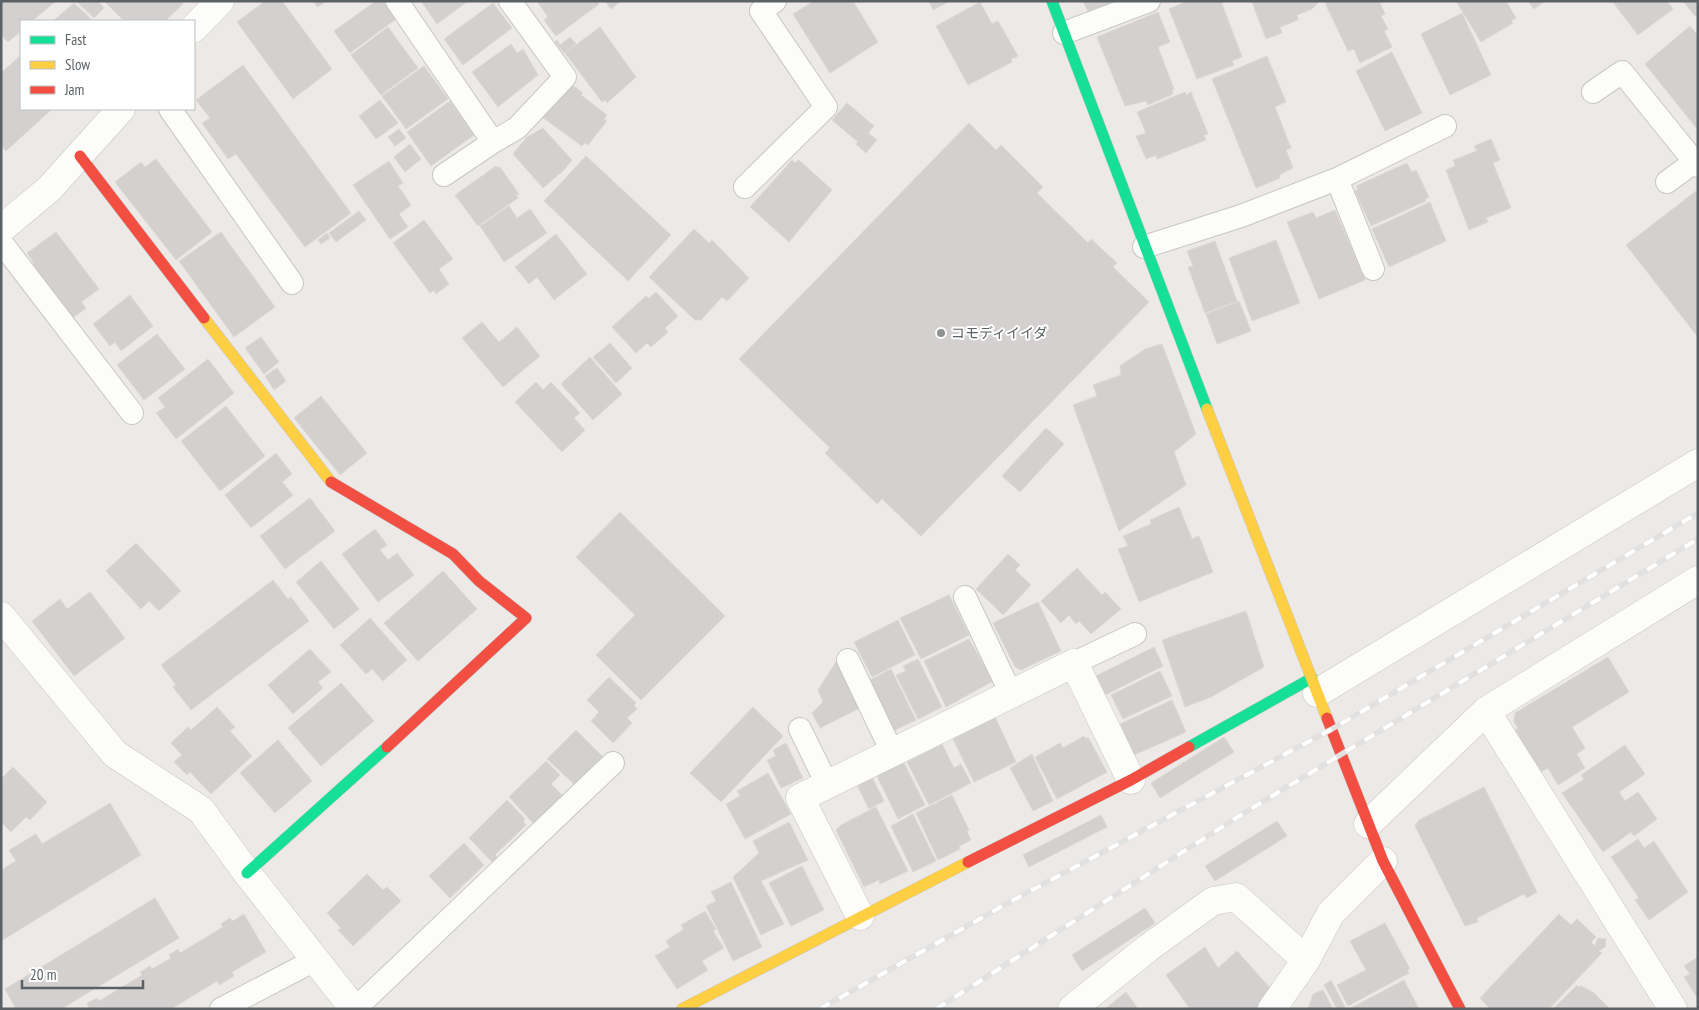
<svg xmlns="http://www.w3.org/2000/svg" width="1699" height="1010" font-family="'PT Sans Narrow','Noto Sans JP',sans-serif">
  <rect width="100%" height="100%" fill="#ece9e6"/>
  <path fill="#d3d0cf" stroke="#dcd8d5" d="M1 1H56L32 21H21V31L8 42 1 35Z
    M76 1H98L104 8 94 18Z
    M104 1H181L183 4 165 21H124Z
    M265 1H282L332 69 293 99 237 22Z
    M313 1H326L318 7Z
    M376 1H383L396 19 350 53 334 31Z
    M421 1H468L437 24Z
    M537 1H597L599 4 556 36 544 20 548 17Z
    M605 1H621L611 9Z
    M814 1H853L878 42 830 73 793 14Z
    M929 1H950L933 10Z
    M1083 1H1115L1088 12Z
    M1188 1H1221L1242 57 1232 61 1234 65 1197 79 1169 9Z
    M1255 1H1317L1318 3 1312 9 1297 15 1298 20 1280 27 1282 33 1266 39 1252 2Z
    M1328 1H1379L1385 14 1381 16 1388 29 1384 31 1392 47 1360 63 1354 49 1348 51 1325 3Z
    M1456 1H1506L1516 18 1511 21 1513 23 1481 42Z
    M1528 1H1545L1534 9Z
    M1612 1H1667L1673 9 1638 35Z
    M1683 1H1698V14L1695 16Z
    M980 2 992 24 998 21 1018 56 1011 59 1012 62 968 85 936 26Z
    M74 3 91 19 88 21H53Z
    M493 3 512 28 463 65 444 39Z
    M1158 12 1170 42 1158 47 1174 89 1172 90 1173 94 1148 105 1146 101 1125 106 1097 37Z
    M1462 13 1491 75 1450 95 1421 34Z
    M1690 26 1698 36V130L1645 64Z
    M388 27 418 68 381 95 351 55Z
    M600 27 636 77 607 103 605 100 602 102 565 53Z
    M570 37 576 44 564 53 555 42 557 40 560 45Z
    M511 44 517 53 523 49 538 75 498 107 472 72Z
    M1392 52 1422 113 1385 131 1356 71Z
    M21 55V109H52L6 151 1 146V73Z
    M1267 56 1286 102 1275 107 1291 148 1286 150 1293 168 1279 175 1280 178 1256 188 1212 79Z
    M243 65 351 213 305 247 236 154 228 159 202 123 210 118 196 100Z
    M424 66 448 99 406 129 382 96Z
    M569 82 583 93 581 95 607 115 604 119 607 121 588 145 585 143 582 146 542 117Z
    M1185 92 1186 95 1191 92 1208 134 1204 135 1206 140 1157 159 1156 155 1146 159 1136 136 1146 133 1137 112Z
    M380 100 398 123 376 139 359 116Z
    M450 101 474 135 431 166 407 132Z
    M847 103 874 126 868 133 877 140 866 153 856 144 858 142 832 120Z
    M969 123 996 150 1001 145 1043 187 1037 193 1088 243 1091 239 1117 263 1113 267 1149 302 921 536 882 499 877 504 825 453 830 448 739 359Z
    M543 128 572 160 564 170 543 188 513 154 527 137Z
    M399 129 406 138 395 146 388 137Z
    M1491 139 1500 160 1493 163 1511 208 1486 218 1488 222 1469 230 1446 170 1455 166 1453 160 1477 151 1474 146Z
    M410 144 421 159 405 172 394 157Z
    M586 156 671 235 628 281 544 201Z
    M156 159 212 232 176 260 115 182 141 162 145 167Z
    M792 160 795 163 799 160 832 190 789 242 750 207Z
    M389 161 403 183 398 186 411 205 399 214 408 227 390 239 353 185Z
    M1407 163 1412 172 1416 170 1429 197 1425 199 1426 201 1371 226 1355 191 1358 189 1356 186Z
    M496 166 498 168 500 167 519 194 516 195 518 198 478 226 455 195Z
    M1696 191 1698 193V337L1626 245Z
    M1430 202 1446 241 1389 267 1372 229Z
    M509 206 517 218 530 209 547 233 504 262 480 226Z
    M1335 210 1365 280 1319 299 1287 222 1313 212 1316 218Z
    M359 211 366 220 336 242 329 233Z
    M424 220 453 259 439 269 449 284 436 294 434 290 430 293 393 243Z
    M694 229 709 243 712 240 749 278 727 301 722 297 700 321 698 319 696 321 649 277Z
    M56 232 99 289 81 302 86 308 70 320 31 265 34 263 27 253Z
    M221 232 275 307 234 337 179 261Z
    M327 233 330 238 321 244 318 240Z
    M556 234 587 274 554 300 537 277 529 284 515 267Z
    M1276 240 1300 303 1252 321 1229 258Z
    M1215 241 1237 301 1205 313 1188 267 1193 266 1187 251Z
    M656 292 678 316 665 328 668 332 651 347 647 343 636 353 612 327 646 296 649 298Z
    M130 295 153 326 121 351 115 342 110 346 93 324Z
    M1239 301 1251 331 1217 344 1206 314Z
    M482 322 499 342 517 327 540 356 503 387 462 338Z
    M157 334 185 369 144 400 117 365Z
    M261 337 279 362 264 374 245 348Z
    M610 343 632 368 616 383 593 357Z
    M1162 344 1196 434 1174 452 1186 485 1119 531 1073 405 1097 396 1093 385 1121 375 1120 366 1145 349Z
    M590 357 622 394 593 420 561 384Z
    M208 359 234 393 176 439 156 413 165 407 158 398Z
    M277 368 286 381 274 390 265 376Z
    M536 382 543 390 551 382 580 413 574 418 585 430 562 452 515 402Z
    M321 396 367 453 340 475 294 418Z
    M226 406 265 456 220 491 181 441Z
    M1046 428 1064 444 1020 492 1002 476Z
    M276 453 292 474 282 482 293 495 251 528 225 495Z
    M310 498 335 531 285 569 260 536Z
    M1179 507 1192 539 1199 536 1213 572 1139 602 1118 549 1128 546 1123 536 1151 524 1150 520Z
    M620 512 725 616 641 700 596 655 635 615 576 557Z
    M375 529 387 545 380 550 388 560 397 553 414 575 378 602 342 554Z
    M136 543 181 591 159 611 149 601 141 609 106 571Z
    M1008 554 1020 565 1015 570 1031 585 1003 615 976 589Z
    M321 561 359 609 334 629 296 582Z
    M1077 568 1102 595 1105 592 1121 609 1091 634 1079 621 1076 624 1069 615 1061 623 1041 601Z
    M443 571 477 609 418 661 384 623Z
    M273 580 288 599 291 597 309 621 191 710 173 687 176 685 161 665Z
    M90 592 125 638 74 676 32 621 60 599 67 609Z
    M949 595 969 635 921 659 900 618Z
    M1038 602 1061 651 1021 670 1015 667 993 623Z
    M1246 611 1264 667 1211 697 1185 707 1162 640Z
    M370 618 407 660 383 681 372 669 366 674 340 645Z
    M898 620 915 655 872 677 854 642Z
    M969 639 993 681 946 707 924 661Z
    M1154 647 1163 666 1105 695 1096 676Z
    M310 649 331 672 318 682 323 688 293 714 268 685Z
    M839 657 862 707 820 728 812 713 823 702 818 690Z
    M1608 657 1629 692 1572 727 1585 748 1577 754 1585 768 1558 785 1548 768 1541 772 1515 730 1518 728 1514 722 1515 713Z
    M918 659 942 707 918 719 896 675 906 671 903 666Z
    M891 669 916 720 893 731 868 681Z
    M1160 671 1172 696 1123 719 1111 695Z
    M609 677 636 703 634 705 637 709 627 718 632 723 613 743 591 721 599 712 587 700Z
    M341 683 374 721 321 766 288 728Z
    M1172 700 1186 732 1134 755 1120 724Z
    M217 707 235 727 230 731 252 756 211 794 190 772 187 775 174 762 182 755 171 743 188 727 191 730Z
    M753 707 783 736 721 802 690 773Z
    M995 717 1016 762 974 782 952 737Z
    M576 730 603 757 575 785 547 759Z
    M1084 736 1086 739 1088 737 1107 772 1057 799 1035 757 1060 743 1063 748Z
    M1224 737 1234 752 1160 798 1151 783Z
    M278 740 312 781 275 813 240 773Z
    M786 743 803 778 781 788 767 760 776 756 773 750Z
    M942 744 954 768 961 764 971 783 929 805 907 762Z
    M1625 745 1645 774 1619 792 1625 801 1638 792 1657 819 1634 836 1631 832 1603 852 1562 793 1584 779 1581 775Z
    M1032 754 1053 801 1033 811 1010 768Z
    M546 761 560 775 551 784 563 796 534 824 509 797Z
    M903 761 925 805 898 819 876 774Z
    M13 767 47 802 30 820 26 817 11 832 1 822V779Z
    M768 773 791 814 745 839 726 804 740 796 737 791Z
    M871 775 884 801 869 809 856 783Z
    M1484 787 1537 892 1527 898 1524 894 1477 918 1478 922 1465 926 1415 826 1419 820Z
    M952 795 969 830 967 832 971 840 959 846 960 849 938 860 916 813Z
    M507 800 525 819 523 821 526 825 495 855 498 858 493 863 469 838Z
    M110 803 141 855 1 941V870L16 861 9 850 36 834 42 844Z
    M876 807 908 871 880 884 879 880 864 887 836 830 841 825Z
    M913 814 936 861 913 872 891 826Z
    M1101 815 1107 827 1029 867 1023 855Z
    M1277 821 1287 836 1215 881 1205 866Z
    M789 822 808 860 761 881 784 924 761 935 733 877 759 853 753 841Z
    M1638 839 1644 848 1654 841 1688 892 1649 920 1635 900 1639 898 1611 857Z
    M464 843 484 865 450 898 429 876Z
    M802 866 824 910 791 926 769 883Z
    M367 874 383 890 387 887 401 901 353 946 338 930 341 928 327 913Z
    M731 882 762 947 733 961 706 906 716 901 711 892Z
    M155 898 179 938 61 1009H16L5 989Z
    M1145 908 1155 923 1082 971 1072 955Z
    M705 911 716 929 713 931 724 948 702 961 708 970 677 989 655 956 670 947 666 941 684 929 681 925Z
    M244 914 266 952 232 972 234 976 219 985 217 981 171 1009H86L89 1007 87 1003 97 998 99 1001 142 975 140 972 150 966 152 969 171 958 169 955 178 949 180 953 223 927 221 924 230 918 233 921Z
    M1559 914 1571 925 1577 919 1596 937 1591 942 1595 946 1598 938 1606 939 1605 947 1599 951 1602 953 1549 1009H1490L1480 998Z
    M1385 923 1410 969 1407 970 1409 973 1348 1006 1337 985 1366 970 1350 941Z
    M1205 947 1218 968 1237 951 1272 990 1256 1009H1190L1166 975Z
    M1698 957V999L1684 977 1690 974 1684 966Z
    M1331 980 1345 1007 1342 1009H1337L1324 985Z
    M1404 980 1419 1009H1349Z
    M1577 985 1578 987 1581 986 1594 993 1610 1009H1553Z
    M1323 990 1333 1009H1308L1313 994Z
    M1126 992 1138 1009H1105Z"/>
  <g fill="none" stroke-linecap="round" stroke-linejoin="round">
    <defs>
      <path id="lane" d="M397 1 493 142 517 128 565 77 510 1
        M1064 33 1149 1
        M1593 92 1622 72 1698 166
        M170 109 292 283
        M444 175 493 142
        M1337 179 1373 269
        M1667 182 1694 162
        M745 187 826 107 761 11 775 1
        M1 242 132 413
        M1144 247 1241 216 1337 179 1445 126
        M965 597 1011 694
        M848 660 892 752
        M1074 663 1135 634
        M800 729 827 784
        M221 1009 315 960
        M355 1009 613 763"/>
      <path id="street" d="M194 28 220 1
        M1 229 49 189 121 109
        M1 616 115 754 201 810 247 873 354 1009
        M1317 693 1698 463
        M1486 711 1673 1009
        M1368 824 1486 711 1698 580
        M860 916 800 798 1074 663 1131 780
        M1072 1009 1148 948 1213 901 1236 897 1306 960
        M1272 1009 1306 960 1331 913 1383 861"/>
      <path id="fast" d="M1052 1 1207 409
        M1189 747 1312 678
        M247 873 387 747"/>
      <path id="slow" d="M204 318 331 482
        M1207 409 1327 718
        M682 1009 968 862"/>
      <path id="jam" d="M80 156 204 318
        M331 482 453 554 479 581 526 618 387 747
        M1327 718 1383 861 1460 1009
        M968 862 1131 780 1189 747"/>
    </defs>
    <use href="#lane" stroke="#c7c7c6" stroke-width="24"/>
    <use href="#street" stroke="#c7c7c6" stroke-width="29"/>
    <use href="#fast" stroke="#c8c8c8" stroke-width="12"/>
    <use href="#slow" stroke="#c8c8c8" stroke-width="12"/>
    <use href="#jam" stroke="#c8c8c8" stroke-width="12"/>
    <use href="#lane" stroke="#fcfcfb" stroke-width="22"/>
    <use href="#street" stroke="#fcfcfb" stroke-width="28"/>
    <use href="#fast" stroke="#16e098" stroke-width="11"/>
    <use href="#slow" stroke="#ffcf43" stroke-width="11"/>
    <use href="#jam" stroke="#f24e42" stroke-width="11"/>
    <defs>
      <path id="rail" d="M820 1009 1008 903 1332 729 1698 513
        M936 1009 1244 813 1698 539"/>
    </defs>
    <use href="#rail" stroke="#e2e1e2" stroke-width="5.5"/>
    <use href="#rail" stroke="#fff" stroke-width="4" stroke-dasharray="11" stroke-linecap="butt"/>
  </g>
  <circle fill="#8e9192" stroke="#fff" stroke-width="2" cx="941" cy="333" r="5"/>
  <g text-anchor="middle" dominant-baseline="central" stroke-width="4" stroke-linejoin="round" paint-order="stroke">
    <g font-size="14" fill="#5b6265" stroke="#fff" text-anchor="start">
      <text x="951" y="333">コモディイイダ</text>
    </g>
  </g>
  <rect width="1699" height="1010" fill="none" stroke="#5b6265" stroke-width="5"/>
  <rect x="20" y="20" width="175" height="90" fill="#ffffff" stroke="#bdc0c1"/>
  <rect x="30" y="36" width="25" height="8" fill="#16e098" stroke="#bdc0c1"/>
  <text x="65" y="45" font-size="15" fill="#5b6265">Fast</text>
  <rect x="30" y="61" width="25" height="8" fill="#ffcf43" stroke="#bdc0c1"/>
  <text x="65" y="70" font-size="15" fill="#5b6265">Slow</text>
  <rect x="30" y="86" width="25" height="8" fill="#f24e42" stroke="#bdc0c1"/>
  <text x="65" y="95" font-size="15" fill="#5b6265">Jam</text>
  <path d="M22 980v8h121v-8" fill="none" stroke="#5b6265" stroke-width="2.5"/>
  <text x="30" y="980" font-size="15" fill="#5b6265" stroke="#ffffff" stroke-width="4" paint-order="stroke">20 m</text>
</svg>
